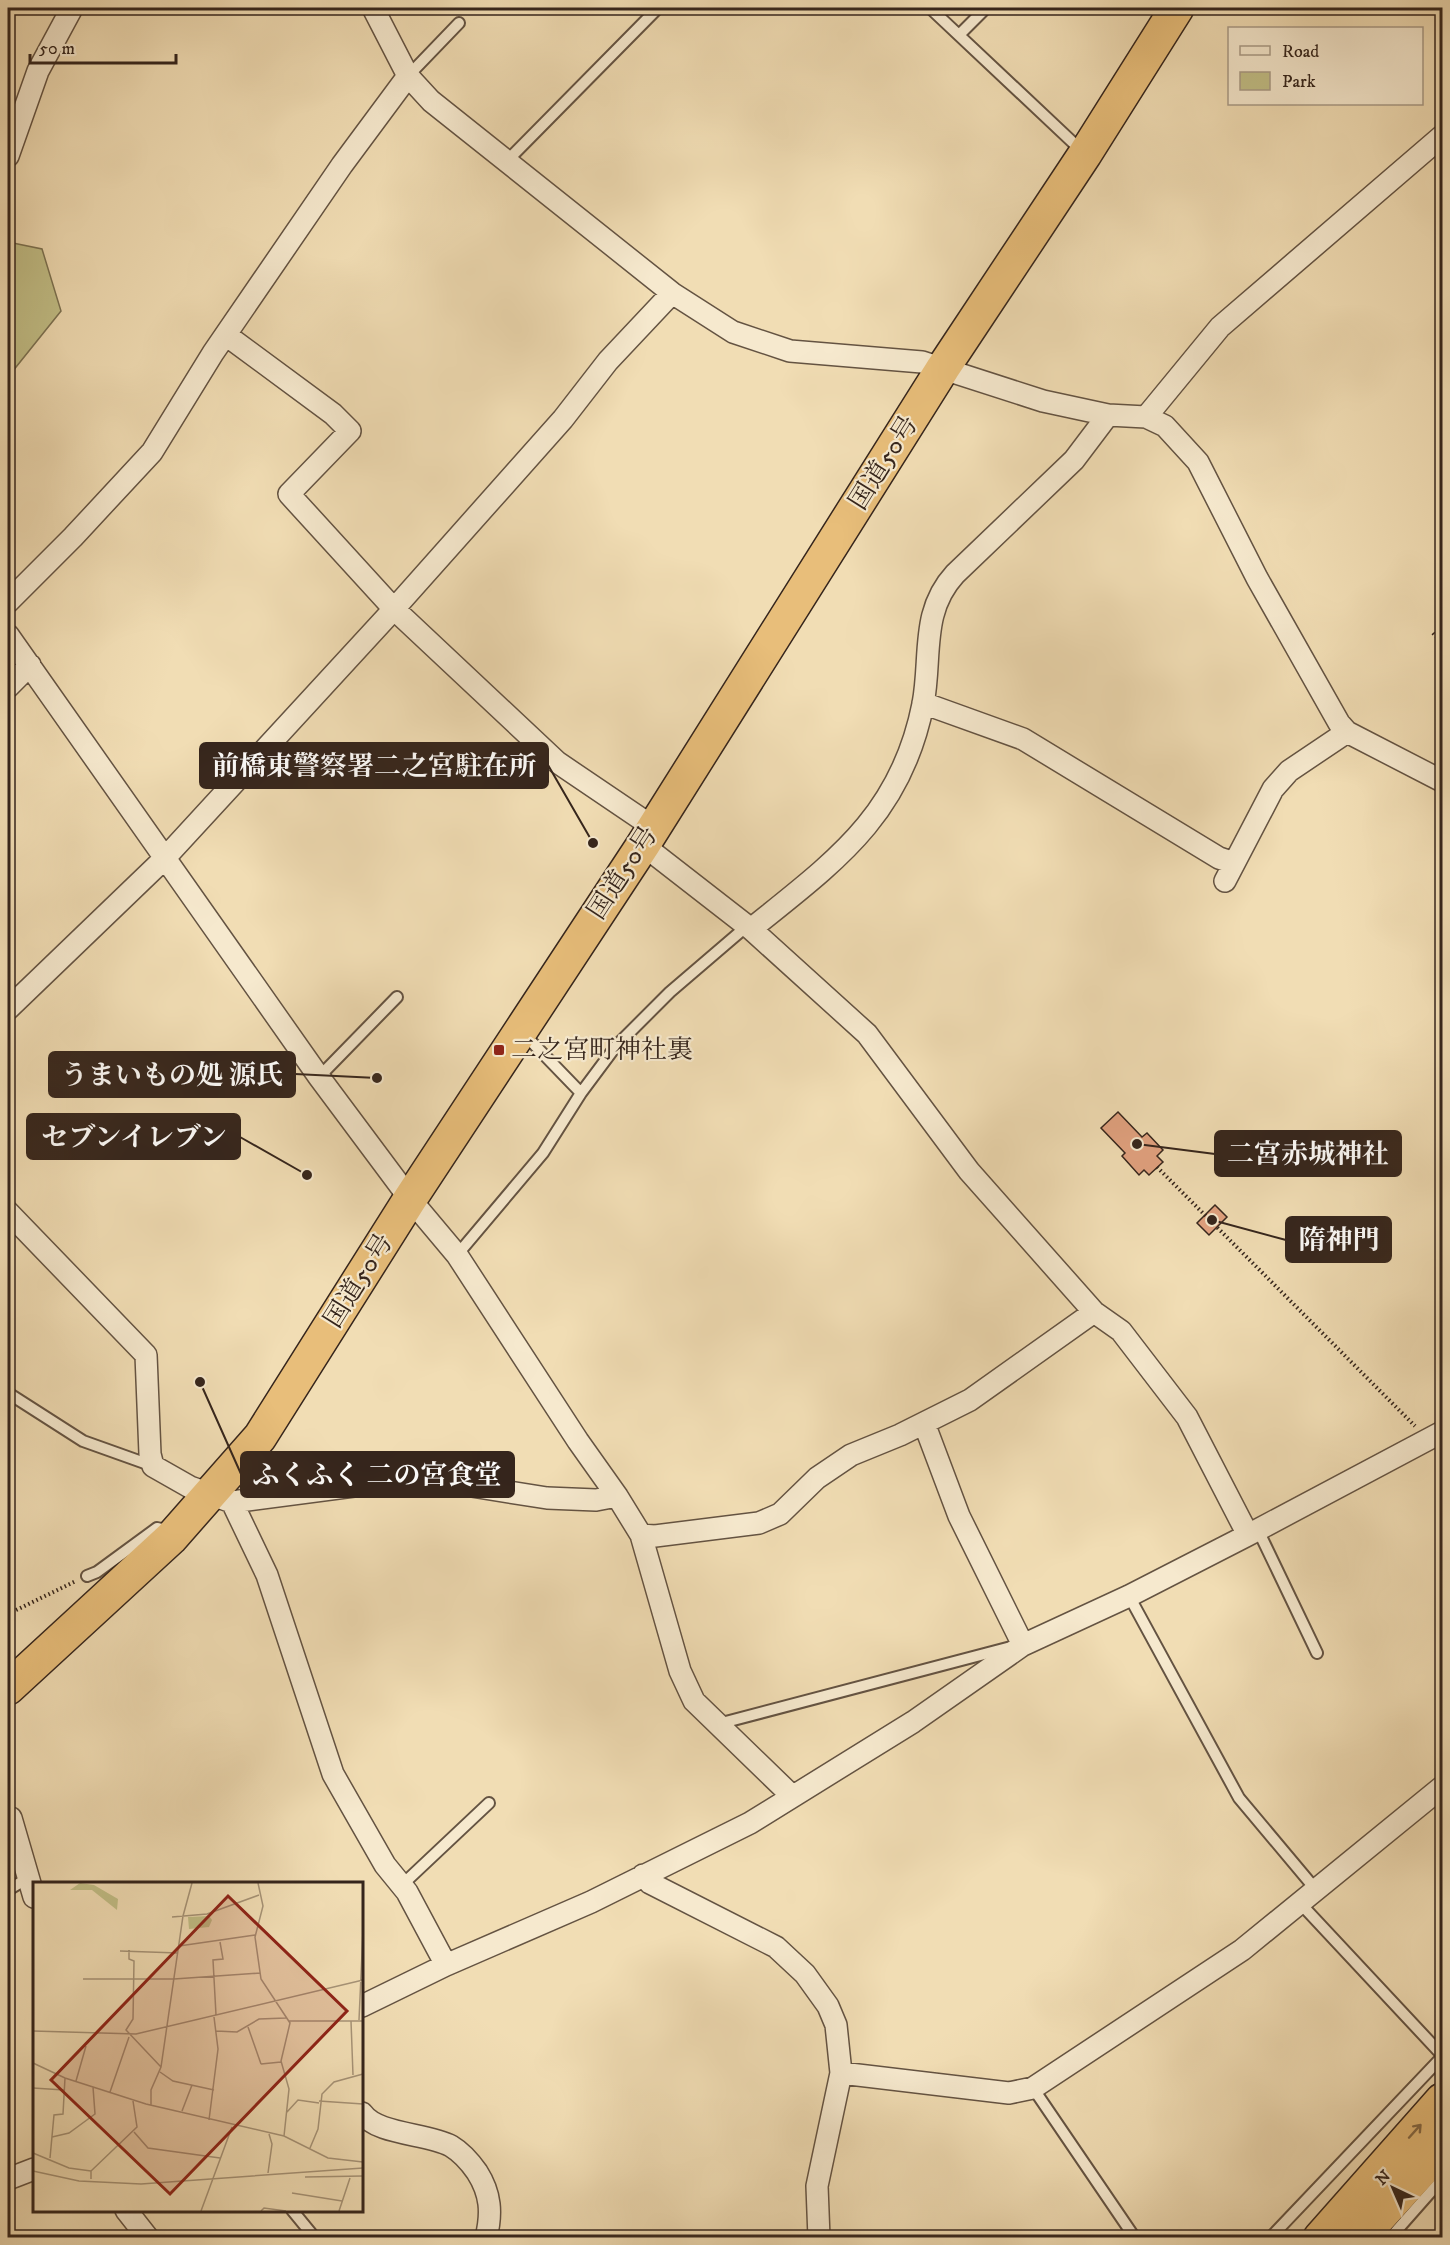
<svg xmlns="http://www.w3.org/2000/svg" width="1450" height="2245" font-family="'IM FELL DW Pica','Noto Serif JP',serif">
  <rect width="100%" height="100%" fill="#f1ddb4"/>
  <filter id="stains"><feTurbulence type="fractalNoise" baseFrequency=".00333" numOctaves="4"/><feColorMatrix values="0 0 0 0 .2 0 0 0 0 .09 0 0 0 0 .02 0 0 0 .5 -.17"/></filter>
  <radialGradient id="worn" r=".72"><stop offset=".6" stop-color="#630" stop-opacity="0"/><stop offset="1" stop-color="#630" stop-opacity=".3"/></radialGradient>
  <path fill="#c2bf87" stroke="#7c7252" stroke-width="1.5" d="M8 242 42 249 61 311 8 377Z"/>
  <path fill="#e2a280" stroke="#35251c" stroke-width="1.5" d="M1118 1112 1142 1137 1147 1133 1163 1150 1157 1156 1163 1162 1149 1175 1144 1170 1139 1175 1122 1156 1125 1153 1101 1128Z
    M1215 1205 1227 1217 1209 1235 1197 1223Z"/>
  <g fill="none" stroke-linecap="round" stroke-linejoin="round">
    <defs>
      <path id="lane" d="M930 8 1083 152
        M959 35 986 8
        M408 76 459 23
        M507 161 658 8
        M523 1033 581 1093
        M319 1077 397 997
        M457 1255 543 1153 581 1093 616 1046 670 992 747 926
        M8 1393 83 1441 153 1466
        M1258 1530 1317 1653
        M87 1576 97 1572 157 1528 162 1529 169 1535
        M1129 1596 1239 1798 1317 1891
        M718 1724 1011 1647
        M402 1885 489 1803
        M8 1890 28 1878
        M1300 1903 1442 2055
        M1033 2088 1135 2238
        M292 2210 315 2238
        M1270 2238 1442 2057
        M1390 2238 1442 2179"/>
      <path id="street" d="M373 8 408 76 431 101 672 293 733 332 790 351 922 362 1043 401 1108 415 1146 417 1165 426 1198 462 1257 578 1339 723 1347 732 1442 781
        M8 156 38 71 72 8
        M226 335 333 414 350 431 289 494 394 609 557 762 653 827
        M1146 417 1220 327 1442 136
        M8 602 73 537 152 452 213 353 342 165 408 76
        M8 635 319 1077 410 1199 457 1255 578 1441 617 1496 641 1535 680 1671 694 1701 792 1796
        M8 687 30 665
        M923 703 1023 739 1219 858 1234 863
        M643 845 751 929 867 1034 969 1171 1094 1312 1121 1331 1187 1417 1248 1535
        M1225 881 1273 789 1289 771 1347 732
        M751 929C834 862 901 816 923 704 932 657 920 612 955 574L1074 460 1108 415
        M8 1009 164 859 394 609 563 419 608 361 672 293
        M8 1212 146 1355 150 1454 153 1466 190 1487 232 1502 369 1484H459L547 1498 596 1500 617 1496
        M924 1423 959 1516 1023 1645
        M232 1502 267 1575 333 1774 385 1865 407 1892 446 1965
        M641 1535 655 1536 759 1523 780 1514 817 1478 851 1455 900 1435 970 1400 1094 1312
        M11 1818 34 1897
        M643 1875 650 1883 776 1947 805 1974 828 2006 836 2025 841 2073 817 2186 819 2238
        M362 2006 446 1965 591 1902 750 1823 913 1722 1023 1645 1129 1596 1248 1535 1442 1432
        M841 2073 1009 2093 1033 2088 1242 1950 1442 1787
        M362 2113C377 2135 427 2133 451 2146 461 2152 470 2162 477 2172 491 2194 492 2213 486 2238
        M8 2179 34 2169
        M126 2210 148 2238"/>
      <path id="highway" d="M8 1688 171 1538 260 1437 410 1199 643 845 943 368 1085 154 1177 8
        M1320 2238 1442 2100
        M1360 2238 1442 2148"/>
    </defs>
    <use href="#lane" stroke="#645342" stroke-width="14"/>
    <use href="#street" stroke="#645342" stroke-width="24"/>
    <use href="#highway" stroke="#35251c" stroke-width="36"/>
    <path stroke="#35251c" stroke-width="4" stroke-dasharray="1.5 3" stroke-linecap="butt" d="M1433 633 1442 643
      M1157 1167 1415 1426
      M8 1614 76 1581"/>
    <use href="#lane" stroke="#f6e9ce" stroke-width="10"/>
    <use href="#street" stroke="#f6e9ce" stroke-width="21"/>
    <use href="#highway" stroke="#e8be7a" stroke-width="33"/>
  </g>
  <defs><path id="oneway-shaft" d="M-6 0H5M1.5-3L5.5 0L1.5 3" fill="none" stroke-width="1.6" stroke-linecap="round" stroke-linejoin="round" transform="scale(1.5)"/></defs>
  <use stroke="#866a46" href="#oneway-shaft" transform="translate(1415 2131) rotate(-48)"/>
  <rect fill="#8f2418" stroke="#f6e9ce" stroke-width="2" x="493" y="1044" width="12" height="12" rx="3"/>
  <g text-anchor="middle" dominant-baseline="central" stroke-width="4.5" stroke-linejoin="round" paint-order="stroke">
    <g font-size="26" fill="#35251c" stroke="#f6e9ce">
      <text transform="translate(884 463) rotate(-58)">国道50号</text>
      <text transform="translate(623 873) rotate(-57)">国道50号</text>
      <text transform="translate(359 1281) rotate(-58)">国道50号</text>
    </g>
    <g font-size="26" fill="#35251c" stroke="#f6e9ce" text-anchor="start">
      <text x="511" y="1050">二之宮町神社裏</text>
    </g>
  </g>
  <g transform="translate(33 1882)">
    <rect width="330" height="330" fill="#f1ddb4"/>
    <path d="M47 1 61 3 85 17 84 28 59 8H37ZM176 34 179 38 176 45 156 47 155 35Z" fill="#c2bf87"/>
    <path fill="none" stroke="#a69377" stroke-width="1.5" d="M225 1 230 24 222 55 228 97 257 141 248 179 256 207 251 254M139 35 174 32 226 13M146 64 222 53M96 68V77L101 79 100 137 93 148 128 185M87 69 145 71M50 97H141L227 91M183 133 180 78 190 77 187 60M326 138 330 48M256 139H330M318 139 320 193M215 145 228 182M0 149 103 152 330 98M183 149 204 150 226 137 253 136M0 181 32 196 113 222 251 254 295 276 330 280M228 182 248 180M127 190 140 199 181 208M43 199 53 164M0 206 31 208M77 210 96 155M286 219 330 222M118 223V208L128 185 150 34 159 1M149 229 159 203M254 230 265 218 286 221M176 238 185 167 181 135M101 250 115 266 187 276M19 255 36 251 62 232 60 205M277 266 285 247 289 212 301 200 330 192M0 271 36 286 58 289M17 276 21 233 30 232 32 196M0 289 46 299 108 302 330 286M235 291 239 262 236 252M272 295 330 294M58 297V289L104 245 100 219M259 311 309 319M168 329 199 245M228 329 231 326 253 329M306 329 317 296"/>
    <path fill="#8f2418" fill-opacity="0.15" stroke="#8f2418" stroke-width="3" d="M195 14 314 129 137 312 18 198Z"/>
    <rect width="330" height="330" fill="none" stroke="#35251c" stroke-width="3"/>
  </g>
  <path fill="none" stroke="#35251c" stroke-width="2" d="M593 843L548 765M377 1078L295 1074M307 1175L240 1137M1137 1144L1215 1154M1212 1220L1286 1240M200 1382L241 1474"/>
  <g fill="#35251c" stroke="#f6e9ce" stroke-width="2">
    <circle cx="593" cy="843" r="6"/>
    <circle cx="377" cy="1078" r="6"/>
    <circle cx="307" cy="1175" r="6"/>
    <circle cx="1137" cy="1144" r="6"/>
    <circle cx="1212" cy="1220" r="6"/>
    <circle cx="200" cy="1382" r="6"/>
  </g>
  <g fill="#35251c" stroke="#35251c" stroke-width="2">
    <rect x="200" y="743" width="348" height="45" rx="6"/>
    <rect x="49" y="1052" width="246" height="45" rx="6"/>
    <rect x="27" y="1114" width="213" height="45" rx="6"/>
    <rect x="1215" y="1131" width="186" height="45" rx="6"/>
    <rect x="1286" y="1217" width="105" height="45" rx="6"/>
    <rect x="241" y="1452" width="273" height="45" rx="6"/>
  </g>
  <g font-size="27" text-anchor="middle" font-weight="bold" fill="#fff">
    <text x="374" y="775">前橋東警察署二之宮駐在所</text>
    <text x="172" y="1084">うまいもの処 源氏</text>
    <text x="134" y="1146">セブンイレブン</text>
    <text x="1308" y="1163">二宮赤城神社</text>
    <text x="1339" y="1249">隋神門</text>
    <text x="377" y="1484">ふくふく 二の宮食堂</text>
  </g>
  <rect width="1450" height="2245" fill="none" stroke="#f1ddb4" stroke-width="30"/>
  <rect x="9" y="9" width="1432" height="2227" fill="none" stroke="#35251c" stroke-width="3"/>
  <rect x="15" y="15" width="1420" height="2215" fill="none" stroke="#35251c" stroke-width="1.5"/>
  <rect x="1228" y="27" width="195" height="78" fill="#f6e9ce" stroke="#a99b87" stroke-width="1.5"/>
  <rect x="1240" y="46" width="30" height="9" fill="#f6e9ce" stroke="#a99b87" stroke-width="1.5"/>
  <text x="1282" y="57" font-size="18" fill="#35251c">Road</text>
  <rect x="1240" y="72" width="30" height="18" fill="#c2bf87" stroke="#a99b87" stroke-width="1.5"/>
  <text x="1282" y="87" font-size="18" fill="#35251c">Park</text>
  <g transform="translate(1393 2188) rotate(316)" stroke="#f6e9ce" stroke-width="4.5" paint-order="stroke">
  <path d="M0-4.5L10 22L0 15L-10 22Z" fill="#35251c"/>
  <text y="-9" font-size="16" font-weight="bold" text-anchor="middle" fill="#35251c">N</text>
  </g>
  <path d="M30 54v9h146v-9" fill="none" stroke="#35251c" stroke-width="3"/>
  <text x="39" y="54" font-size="18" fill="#35251c" stroke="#f6e9ce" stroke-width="4.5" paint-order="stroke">50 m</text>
  <rect width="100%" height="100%" filter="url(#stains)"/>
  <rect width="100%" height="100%" fill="url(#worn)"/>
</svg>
